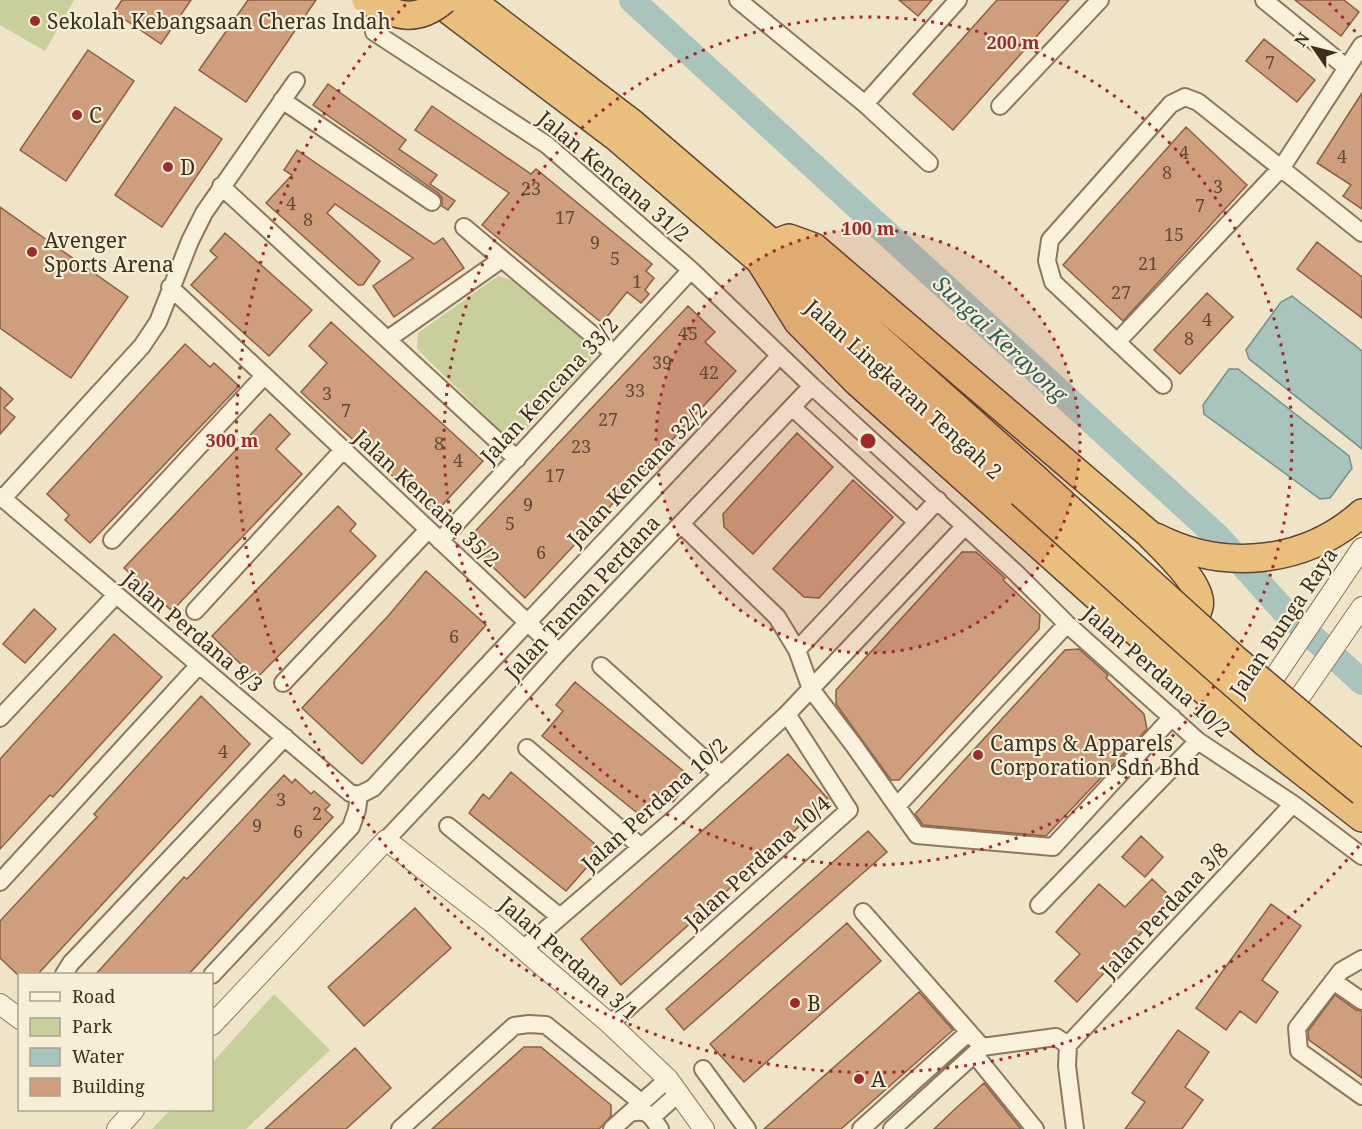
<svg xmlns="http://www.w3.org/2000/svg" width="1362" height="1129" font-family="'Noto Serif',serif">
  <rect width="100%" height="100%" fill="#f0e4c8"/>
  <path fill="#c9cf9b" d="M0 0H74L45 51 0 25Z
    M498 276 513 280 592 345 591 362 520 436 507 437 417 349 418 333Z
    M274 994 330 1050 246 1129H152L170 1110H212V1063Z"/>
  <path fill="#a9c4bc" stroke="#6f938a" stroke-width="1.5" d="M1292 296 1362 351V449L1249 359 1246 350 1281 302Z
    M1229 369H1238L1349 456 1352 468 1330 498 1320 499 1204 414 1203 405Z"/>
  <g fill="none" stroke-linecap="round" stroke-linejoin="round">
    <path stroke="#a9c4bc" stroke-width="26" d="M632 0 1217 536 1284 611 1362 682"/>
  </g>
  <path fill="#cf9f7d" stroke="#8d5f41" stroke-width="1.5" d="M122 0H191L161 44 114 12Z
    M248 0H316L246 102 199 70Z
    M899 0H932L918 16Z
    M997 0H1069L953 130 913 94Z
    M1295 0H1344L1359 12 1341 36Z
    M1264 39 1315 80 1297 102 1246 61Z
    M88 50 134 81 66 181 20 150Z
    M328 84 406 140 399 149 437 175 430 184 455 201 448 210 442 206V198L438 193 313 105Z
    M1362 93V209L1343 196 1351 185 1317 163Z
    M432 106 531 174 536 169 652 264 646 271 654 278 645 290 649 294 641 303 627 292 602 323 482 225 509 193 415 130Z
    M175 107 222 139 162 227 115 195Z
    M1186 127 1247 185 1123 321 1063 265Z
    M297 150 434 244 443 238 464 268 394 317 373 286 413 258 335 204 327 213 380 261 363 285H358L266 203 292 175 284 170Z
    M0 207 128 297 71 378 0 328Z
    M225 233 312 310 269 356 191 285 217 257 210 251Z
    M1317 242 1362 277V318L1297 269Z
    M1207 293 1233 317 1180 374 1154 350Z
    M688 306 715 332 705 342 736 371 525 598 466 541Z
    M331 322 483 461 434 514 301 392 327 363 309 346Z
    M185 344 210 367 214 363 239 386 90 543 65 520 69 515 47 494Z
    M0 387 13 399 4 408 15 417 0 434Z
    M270 414 290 434 276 449 302 474 172 611 124 568Z
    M797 433 833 467 753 554 724 527 723 514Z
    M853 480 893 517 819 598 804 597 773 569Z
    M338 506 356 524 350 531 376 556 256 679 212 636Z
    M962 552H976L1005 578 1003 580 1040 615 1039 629 899 780H891L836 704V690Z
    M426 571 486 625 362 764 302 708 389 615Z
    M34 609 56 629 25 663 3 644Z
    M114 634 162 677 53 797 50 795 0 849V759Z
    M1079 649 1108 675 1106 678 1144 714 1147 729 1046 836 923 825 915 814 1065 650Z
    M575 682 692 778 673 802 661 791 641 816 542 736 563 711 556 705Z
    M201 696 250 744 37 975H18L0 958V921L97 817 94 814Z
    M788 754 829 800 621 985 581 939Z
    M511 772 602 850 566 891 469 813 483 794 489 799Z
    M284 775 292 783 295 779 311 794 314 791 330 805 325 810 333 817 188 975H95L184 877 187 879Z
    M868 831 887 852 684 1030 666 1009Z
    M1141 836 1163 857 1145 877 1122 857Z
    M1152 879 1173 899 1077 1002 1055 981 1080 954 1056 932 1099 884 1125 907Z
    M1271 904 1301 926 1262 980 1278 992 1256 1023 1240 1011 1226 1030 1196 1008Z
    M415 908 451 948 364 1026 328 987Z
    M847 923 881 961 744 1082 710 1044Z
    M919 992 953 1030 841 1129H764Z
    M1335 995 1356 1010 1362 1011V1078L1309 1040 1308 1031Z
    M1178 1030 1209 1052 1185 1087 1203 1100 1182 1129H1125L1145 1102 1132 1093Z
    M524 1047H541L611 1105V1116L602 1126 599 1129H432Z
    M355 1048 391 1088 346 1129H265Z
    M984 1083 1021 1129H934L955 1109Z"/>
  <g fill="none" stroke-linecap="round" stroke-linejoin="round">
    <defs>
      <path id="minor" d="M738 0 865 104 929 163
        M1264 0 1347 68
        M374 32 547 145 691 270 812 386 1016 573 1067 624 1198 741 1293 804 1362 856
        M282 100 432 202
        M865 104 958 0
        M1000 106 1100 0
        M221 186 517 459
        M464 227 614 353
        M170 287 559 652
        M388 339 502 259
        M1118 341 1282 167 1362 45
        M1163 385 1053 282 1047 261 1050 240 1171 104 1185 97 1198 102 1362 233
        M792 407 917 522
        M0 496 350 793 359 795
        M3 498 142 346 158 322 190 241 204 213 296 81
        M681 524 777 617 797 650 811 689 855 747 917 835 1053 847 1172 717
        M112 540 264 376
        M440 541 691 270
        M195 611 343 450
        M797 650 938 500
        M601 666 722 775
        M283 683 428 530
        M0 718 116 595
        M527 748 641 847
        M359 795 373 788C507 642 645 500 780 355
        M897 806 1067 624
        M448 826 560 917
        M386 840 469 752 559 652 812 386
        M0 882 199 665
        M1039 905 1198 741
        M863 912 982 1047
        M523 949 675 818 787 714 965 526
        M1362 959 1341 971 1297 1028 1299 1051 1362 1096
        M64 974 71 963 285 737
        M212 975 351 827 357 810 359 795
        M1333 981 1362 1001
        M610 1024 849 810 787 714
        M975 1055 1035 1129
        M703 1069 747 1129
        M630 1113C649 1109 650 1115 660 1129
        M652 1117 679 1093
        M400 1129 514 1026 529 1024 546 1025 642 1103
        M612 1129 668 1079
        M861 1129 969 1032
        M892 1129 982 1047 1056 1037 1068 1045
        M1075 1129 1067 1066 1068 1045 1293 804"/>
      <path id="tertiary" d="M1261 697 1362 548
        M1286 717 1362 607
        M0 1004 20 1019
        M212 1025 386 840 489 920 610 1024 668 1079 704 1129
        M117 1129 134 1110"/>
      <path id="trunk" d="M435 0 616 137 760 261 1021 493
        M471 0 632 123 773 244 1035 478
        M773 244 789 238 814 247 1148 533C1162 548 1205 586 1199 607 1196 620 1186 628 1176 635
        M760 261 798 322 857 382 1144 639 1267 744 1362 818
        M1156 537C1224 572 1305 564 1362 513"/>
    </defs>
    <use href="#minor" stroke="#8d765c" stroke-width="20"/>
    <use href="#tertiary" stroke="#8d765c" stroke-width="22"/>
    <use href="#trunk" stroke="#5b4430" stroke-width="30"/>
    <use href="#minor" stroke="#faf1dc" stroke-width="16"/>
    <use href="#tertiary" stroke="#faf1dc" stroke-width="20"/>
    <use href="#trunk" stroke="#eabe7c" stroke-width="27"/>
    <defs>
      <path id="trunk-bridge" d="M366 0C395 16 416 24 444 0
        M1035 478 1235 659 1362 766
        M1021 493C1133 594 1244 697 1362 792"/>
    </defs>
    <use href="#trunk-bridge" stroke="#5b4430" stroke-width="30" stroke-linecap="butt"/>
    <use href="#trunk-bridge" stroke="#eabe7c" stroke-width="27"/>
  </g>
  <circle cx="868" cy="441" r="212" fill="#9e2a2b" fill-opacity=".12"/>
  <g fill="none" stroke="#9e2a2b" stroke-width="3" stroke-dasharray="3 6">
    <circle cx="868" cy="441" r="212"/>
    <circle cx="868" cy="441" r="424"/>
    <path d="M1359 846A636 636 0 1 1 407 3M1329 3A636 636 0 0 1 1359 36"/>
  </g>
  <g fill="#9e2a2b" stroke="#f7eed8" stroke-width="2">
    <circle cx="35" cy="21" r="6"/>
    <circle cx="77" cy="115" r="6"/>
    <circle cx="168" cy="167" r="6"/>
    <circle cx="32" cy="252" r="6"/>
    <circle cx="978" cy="755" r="6"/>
    <circle cx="795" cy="1003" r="6"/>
    <circle cx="859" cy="1079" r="6"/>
  </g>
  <g text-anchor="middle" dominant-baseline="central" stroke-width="4.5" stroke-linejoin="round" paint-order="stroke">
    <g font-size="18" fill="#624a37">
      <text x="1270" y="62">7</text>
      <text x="1184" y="152">4</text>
      <text x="1342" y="156">4</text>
      <text x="1167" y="172">8</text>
      <text x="1218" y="186">3</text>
      <text x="531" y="188">23</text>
      <text x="291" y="203">4</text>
      <text x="1200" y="205">7</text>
      <text x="565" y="217">17</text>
      <text x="308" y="219">8</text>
      <text x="1174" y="234">15</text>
      <text x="595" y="242">9</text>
      <text x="615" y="258">5</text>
      <text x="1148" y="263">21</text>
      <text x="637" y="281">1</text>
      <text x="1121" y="292">27</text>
      <text x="1207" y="319">4</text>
      <text x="688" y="333">45</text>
      <text x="1189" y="338">8</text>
      <text x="662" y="362">39</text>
      <text x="709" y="372">42</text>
      <text x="635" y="390">33</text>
      <text x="327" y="393">3</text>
      <text x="346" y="410">7</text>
      <text x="608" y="419">27</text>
      <text x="439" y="443">8</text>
      <text x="581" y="446">23</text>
      <text x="458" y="460">4</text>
      <text x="555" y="475">17</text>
      <text x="528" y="504">9</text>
      <text x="510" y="523">5</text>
      <text x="541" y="552">6</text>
      <text x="454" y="636">6</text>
      <text x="223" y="751">4</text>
      <text x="281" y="799">3</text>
      <text x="317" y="813">2</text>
      <text x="257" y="825">9</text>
      <text x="298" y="831">6</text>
    </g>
    <g font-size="21" fill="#3d2e20" stroke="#f7eed8" text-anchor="start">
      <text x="47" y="21">Sekolah Kebangsaan Cheras Indah</text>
      <text x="89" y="115">C</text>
      <text x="180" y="167">D</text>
      <text x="44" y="240">Avenger<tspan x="44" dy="24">Sports Arena</tspan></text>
      <text x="990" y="743">Camps &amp; Apparels<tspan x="990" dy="24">Corporation Sdn Bhd</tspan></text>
      <text x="807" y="1003">B</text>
      <text x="871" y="1079">A</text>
    </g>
    <g font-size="21" fill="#3d2e20" stroke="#f7eed8">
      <text transform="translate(614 176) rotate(40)">Jalan Kencana 31/2</text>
      <text transform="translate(904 389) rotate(42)">Jalan Lingkaran Tengah 2</text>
      <text transform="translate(549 390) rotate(-47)">Jalan Kencana 33/2</text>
      <text transform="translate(637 474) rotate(-46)">Jalan Kencana 32/2</text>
      <text transform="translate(427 498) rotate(43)">Jalan Kencana 35/2</text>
      <text transform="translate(582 597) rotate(-47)">Jalan Taman Perdana</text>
      <text transform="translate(1283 622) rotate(-56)">Jalan Bunga Raya</text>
      <text transform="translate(193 631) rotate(40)">Jalan Perdana 8/3</text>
      <text transform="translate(1157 671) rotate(41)">Jalan Perdana 10/2</text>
      <text transform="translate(654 804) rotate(-42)">Jalan Perdana 10/2</text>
      <text transform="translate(757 862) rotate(-42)">Jalan Perdana 10/4</text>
      <text transform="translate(1164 910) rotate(-47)">Jalan Perdana 3/8</text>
      <text transform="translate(569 958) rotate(41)">Jalan Perdana 3/1</text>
    </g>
    <g font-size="22" font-style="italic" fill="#2f5d5a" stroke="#f7eed8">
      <text transform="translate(1001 338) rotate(43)">Sungai Kerayong</text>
    </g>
  </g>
  <circle cx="868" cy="441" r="9" fill="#9e2a2b" stroke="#f7eed8" stroke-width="3"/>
  <g font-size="18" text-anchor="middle" font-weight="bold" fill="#9e2a2b" stroke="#f7eed8" stroke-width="4.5" stroke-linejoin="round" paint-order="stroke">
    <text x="1013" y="49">200 m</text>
    <text x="868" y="235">100 m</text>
    <text x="232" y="447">300 m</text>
  </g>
  <rect x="18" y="973" width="195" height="138" fill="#f7eed8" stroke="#ada18e" stroke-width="1.5"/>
  <rect x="30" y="992" width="30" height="9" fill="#faf1dc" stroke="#ada18e" stroke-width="1.5"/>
  <text x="72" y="1003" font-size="18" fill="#3d2e20">Road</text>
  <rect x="30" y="1018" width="30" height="18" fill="#c9cf9b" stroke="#ada18e" stroke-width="1.5"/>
  <text x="72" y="1033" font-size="18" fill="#3d2e20">Park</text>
  <rect x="30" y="1048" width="30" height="18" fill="#a9c4bc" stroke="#ada18e" stroke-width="1.5"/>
  <text x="72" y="1063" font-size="18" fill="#3d2e20">Water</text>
  <rect x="30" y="1078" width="30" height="18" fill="#cf9f7d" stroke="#ada18e" stroke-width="1.5"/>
  <text x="72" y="1093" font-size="18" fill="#3d2e20">Building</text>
  <g transform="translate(1314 48) rotate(305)" stroke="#f7eed8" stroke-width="4.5" paint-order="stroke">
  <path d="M0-4.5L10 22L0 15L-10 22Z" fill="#3d2e20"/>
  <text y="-9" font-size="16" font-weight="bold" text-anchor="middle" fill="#3d2e20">N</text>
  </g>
</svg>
